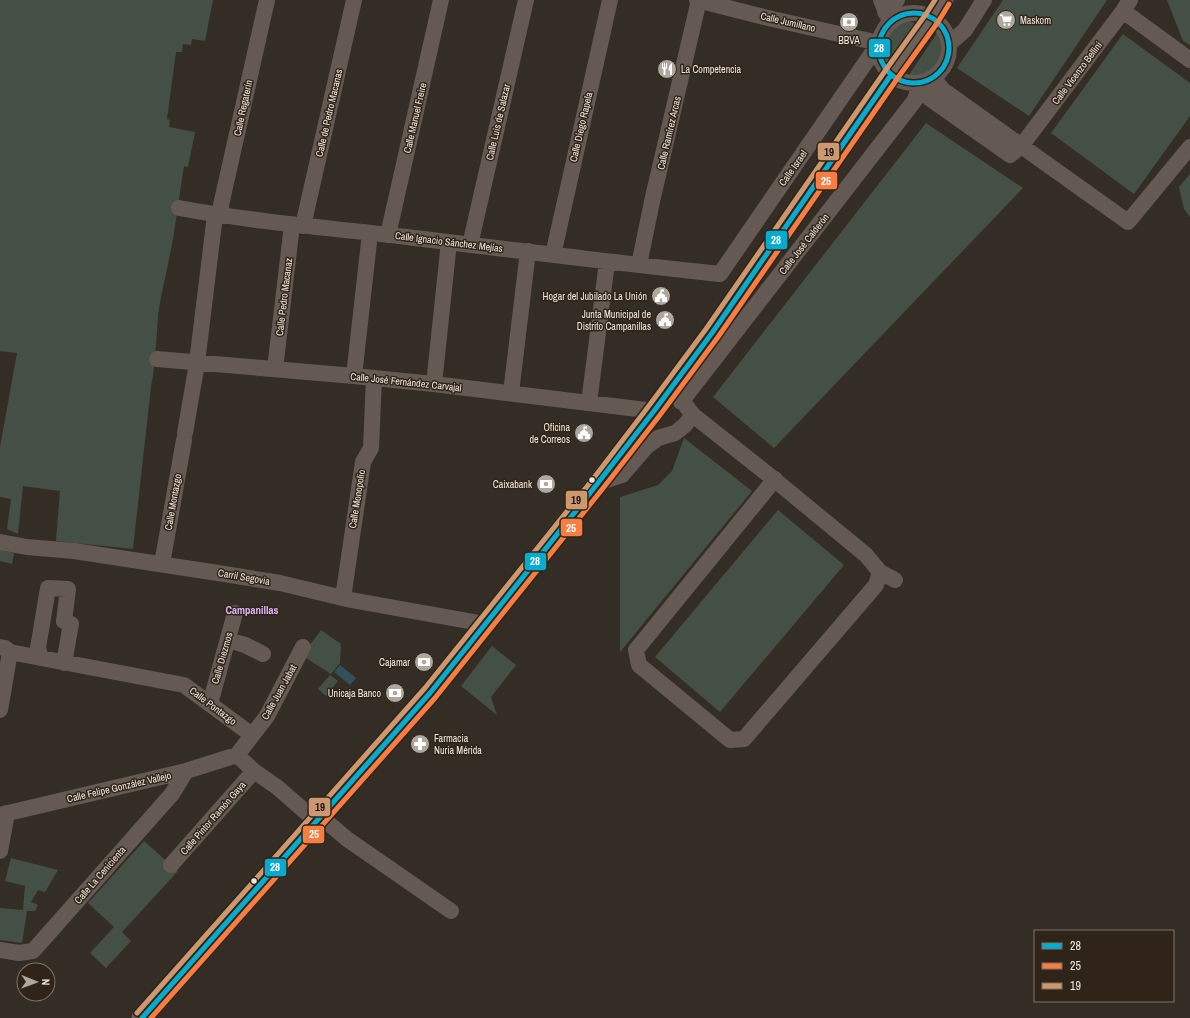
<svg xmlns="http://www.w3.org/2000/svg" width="1190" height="1018" font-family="'Archivo Narrow',sans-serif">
  <rect width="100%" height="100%" fill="#342d26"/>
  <path fill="#445045" d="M0 0H213L205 41 192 39 191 45 183 44 182 52H176L167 119 170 120 169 127 195 132 188 167 184 166C180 190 177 215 173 239 169 262 163 285 159 308 156 334 156 361 151 387L133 549 56 541 60 491 23 486 18 534 7 529 11 499 0 497V447L17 353 0 351Z
    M1003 0H1107L1029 116 957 68Z
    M1167 0H1190V45L1183 41Z
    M909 21 917 24 893 61 887 57C884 39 889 24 909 21Z
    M937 33C952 53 934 83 909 75Z
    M1123 34 1190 83V116L1134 194 1051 133Z
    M926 123 1023 188 774 448 713 397Z
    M1190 174V217L1184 209 1179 187Z
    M684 438 752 491 620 652V497L658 485 672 471Z
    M778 510 844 565 720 712 655 657Z
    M0 550 14 553 12 564 0 561Z
    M321 630 341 644 340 663 331 674 306 658 310 645Z
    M492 646 516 665 491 697 497 715 461 686Z
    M330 675 338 681 326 696 318 689Z
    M144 841 178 871 122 932 131 941 106 968 90 953 114 927 88 903Z
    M11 858 58 870 45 892 38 890 31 902 38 905 35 911H27L22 943 0 940V908L23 910 25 886 5 881Z"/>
  <path fill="#33505a" d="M340 665 356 678 350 685 334 672Z"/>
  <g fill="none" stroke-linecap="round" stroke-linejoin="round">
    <path stroke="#645a53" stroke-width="16" d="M697 0 768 18 879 43
      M881 0 890 22
      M1123 11 1190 60
      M885 12 897 0
      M879 48a35 35 0 1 1 70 0a35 35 0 1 1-70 0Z
      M949 44 965 30 984 0
      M933 78 943 90 1128 222 1190 147
      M920 83 929 98 1010 155 1022 145 1123 11 1130 0
      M179 208C255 222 331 228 407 237 512 250 616 263 720 274L879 43
      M221 215V205L267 0
      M303 226 354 0
      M388 235 441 0
      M470 245 526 0
      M553 255 610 0
      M639 265 653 197 699 0
      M157 359 354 376 434 384 654 411
      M275 369 292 225
      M354 376 370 233
      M434 384 449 242
      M511 393 528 251
      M681 402 915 100 920 83
      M589 403 607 262
      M693 415 770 476 866 555 880 572 895 580
      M185 433 197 363 215 215
      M775 479 636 650 639 665 730 740 744 739 876 585 880 572
      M598 483 622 475 646 447 658 438 675 433 685 425 693 415 686 406
      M0 542 27 547 74 551 218 573 280 583 351 600 485 624
      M162 564 184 440
      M343 598 363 462 371 448 374 378
      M228 640 245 645 263 654
      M0 647 5 648 10 652 41 658 184 685 252 735
      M303 647 267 716 237 755 254 771 277 787 316 821
      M41 658 38 648 48 588 68 589 64 621 71 624 64 663
      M210 704 235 613
      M0 710 10 652
      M0 815 186 771 237 755
      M320 816 347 839 451 911
      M0 851 7 813
      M171 865 254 771
      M0 950 19 953 33 951 172 794 186 771"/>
    <path stroke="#6d6259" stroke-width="21" d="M142 1018 430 693 598 483 654 411 712 333 891 75 932 18 943 0"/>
    <defs>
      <path id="bus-1" d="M879 48a35 35 0 1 1 70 0a35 35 0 1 1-70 0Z
        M142 1018 430 693 583 502 654 411 712 333 891 75"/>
      <path id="bus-2" d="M151 1018 435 698 604 487 660 415 718 337 897 79 938 22 949 4"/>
      <path id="bus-3" d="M137 1013 425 688 593 479 648 407 706 329 885 71 926 14 935 0"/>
    </defs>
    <use href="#bus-1" stroke="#2f2417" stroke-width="8"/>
    <use href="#bus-2" stroke="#2f2417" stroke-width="8"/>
    <use href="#bus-3" stroke="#2f2417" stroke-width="8"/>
    <use href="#bus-1" stroke="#06acd0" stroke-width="5"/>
    <use href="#bus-2" stroke="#f77d43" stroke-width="5"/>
    <use href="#bus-3" stroke="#cd976f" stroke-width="5"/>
  </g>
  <defs>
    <symbol id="supermarket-disc" viewBox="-11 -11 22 22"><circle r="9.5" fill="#aea79e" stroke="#2f2417"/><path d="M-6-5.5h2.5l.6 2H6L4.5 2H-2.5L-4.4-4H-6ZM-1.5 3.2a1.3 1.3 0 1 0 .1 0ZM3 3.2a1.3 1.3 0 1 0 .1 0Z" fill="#fff"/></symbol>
    <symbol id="bank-disc" viewBox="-11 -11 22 22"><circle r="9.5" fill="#aea79e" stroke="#2f2417"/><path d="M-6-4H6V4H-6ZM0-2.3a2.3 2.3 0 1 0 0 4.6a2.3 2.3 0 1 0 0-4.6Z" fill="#fff"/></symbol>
    <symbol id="restaurant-disc" viewBox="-11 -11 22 22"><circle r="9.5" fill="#aea79e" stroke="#2f2417"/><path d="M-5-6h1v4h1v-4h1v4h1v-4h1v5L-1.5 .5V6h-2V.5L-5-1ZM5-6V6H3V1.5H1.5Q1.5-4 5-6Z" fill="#fff"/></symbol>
    <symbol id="civic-disc" viewBox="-11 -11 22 22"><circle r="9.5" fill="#aea79e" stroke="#2f2417"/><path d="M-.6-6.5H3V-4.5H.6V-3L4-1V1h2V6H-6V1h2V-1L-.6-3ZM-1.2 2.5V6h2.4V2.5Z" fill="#fff"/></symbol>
    <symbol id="pharmacy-disc" viewBox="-11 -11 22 22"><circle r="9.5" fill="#aea79e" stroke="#2f2417"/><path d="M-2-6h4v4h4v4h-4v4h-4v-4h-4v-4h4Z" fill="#fff"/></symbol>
  </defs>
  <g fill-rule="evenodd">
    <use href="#supermarket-disc" x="995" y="9" width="22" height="22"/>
    <use href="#bank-disc" x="838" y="11" width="22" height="22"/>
    <use href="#restaurant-disc" x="656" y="58" width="22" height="22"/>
    <use href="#civic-disc" x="650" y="285" width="22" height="22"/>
    <use href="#civic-disc" x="654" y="309" width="22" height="22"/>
    <use href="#civic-disc" x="573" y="422" width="22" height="22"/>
    <use href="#bank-disc" x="535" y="473" width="22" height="22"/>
    <use href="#bank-disc" x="413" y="651" width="22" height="22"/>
    <use href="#bank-disc" x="384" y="682" width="22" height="22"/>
    <use href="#pharmacy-disc" x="409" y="733" width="22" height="22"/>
  </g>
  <g fill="#f0e8df" stroke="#2f2417" stroke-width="1.5">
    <circle cx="592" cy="480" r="3.5"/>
    <circle cx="254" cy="881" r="3.5"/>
  </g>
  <g text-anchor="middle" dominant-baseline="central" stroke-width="3" stroke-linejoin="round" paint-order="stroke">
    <g font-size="10" fill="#f0e8df" stroke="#2f2417" text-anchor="end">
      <text x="1020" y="20" text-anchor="start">Maskom</text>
      <text x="849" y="40" text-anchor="middle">BBVA</text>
      <text x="681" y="69" text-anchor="start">La Competencia</text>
      <text x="647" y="296">Hogar del Jubilado La Unión</text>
      <text x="651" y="314">Junta Municipal de<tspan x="651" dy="12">Distrito Campanillas</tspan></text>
      <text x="570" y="427">Oficina<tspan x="570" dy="12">de Correos</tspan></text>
      <text x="532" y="484">Caixabank</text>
      <text x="410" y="662">Cajamar</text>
      <text x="381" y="693">Unicaja Banco</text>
      <text x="434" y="738" text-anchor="start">Farmacia<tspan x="434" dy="12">Nuria Mérida</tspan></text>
    </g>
    <g font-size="10" fill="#f0e8df" stroke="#2f2417">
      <text transform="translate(788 22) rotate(13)">Calle Jumillano</text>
      <text transform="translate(1077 73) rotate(-53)">Calle Vicenzo Bellini</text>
      <text transform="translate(243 108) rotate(-78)">Calle Regaterín</text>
      <text transform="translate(329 113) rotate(-77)">Calle de Pedro Macanas</text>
      <text transform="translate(415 118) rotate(-77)">Calle Manuel Freire</text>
      <text transform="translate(498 122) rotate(-77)">Calle Luis de Salazar</text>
      <text transform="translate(581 127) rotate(-77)">Calle Diego Rapela</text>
      <text transform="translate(669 133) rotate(-77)">Calle Ramírez Arcas</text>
      <text transform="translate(793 168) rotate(-55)">Calle Israel</text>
      <text transform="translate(449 242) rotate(7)">Calle Ignacio Sánchez Mejías</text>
      <text transform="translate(804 244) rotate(-52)">Calle José Calderón</text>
      <text transform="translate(284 297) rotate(-83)">Calle Pedro Macanaz</text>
      <text transform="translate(406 382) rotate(6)">Calle José Fernández Carvajal</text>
      <text transform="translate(357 499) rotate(-81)">Calle Monopolio</text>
      <text transform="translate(173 502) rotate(-80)">Calle Montazgo</text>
      <text transform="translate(244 577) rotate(10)">Carril Segovia</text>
      <text transform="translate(222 658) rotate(-74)">Calle Diezmos</text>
      <text transform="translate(279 692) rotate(-61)">Calle Juan Jabat</text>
      <text transform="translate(213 706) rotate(37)">Calle Pontazgo</text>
      <text transform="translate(119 787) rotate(-13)">Calle Felipe González Vallejo</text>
      <text transform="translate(213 818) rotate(-49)">Calle Pintor Ramón Gaya</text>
      <text transform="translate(100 875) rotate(-49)">Calle La Cenicienta</text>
    </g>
    <g font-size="11" font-weight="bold" fill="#dcb5f8" stroke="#2f2417">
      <text x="252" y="610">Campanillas</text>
    </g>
  </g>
  <g stroke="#2f2417" stroke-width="1.5">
    <rect x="868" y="38" width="23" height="20" rx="4" fill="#06acd0"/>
    <rect x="817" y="142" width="23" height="19" rx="4" fill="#cd976f"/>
    <rect x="815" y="171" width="23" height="19" rx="4" fill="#f77d43"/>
    <rect x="765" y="230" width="23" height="20" rx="4" fill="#06acd0"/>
    <rect x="565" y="490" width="23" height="20" rx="4" fill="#cd976f"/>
    <rect x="560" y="518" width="23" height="19" rx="4" fill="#f77d43"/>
    <rect x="524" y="552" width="23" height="19" rx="4" fill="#06acd0"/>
    <rect x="308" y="797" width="23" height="20" rx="4" fill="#cd976f"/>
    <rect x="302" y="825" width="23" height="19" rx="4" fill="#f77d43"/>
    <rect x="264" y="858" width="23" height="19" rx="4" fill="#06acd0"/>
  </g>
  <g font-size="11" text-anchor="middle" font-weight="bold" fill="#fff">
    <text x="879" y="52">28</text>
    <text x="826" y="185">25</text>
    <text x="776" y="244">28</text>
    <text x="571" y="532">25</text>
    <text x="535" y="565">28</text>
    <text x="314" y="838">25</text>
    <text x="275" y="871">28</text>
  </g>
  <g font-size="11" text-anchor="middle" font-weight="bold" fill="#111">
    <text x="829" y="156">19</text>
    <text x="576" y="504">19</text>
    <text x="320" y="811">19</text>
  </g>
  <rect x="1034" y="930" width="140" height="72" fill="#2f2417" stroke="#7c7267"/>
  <rect x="1042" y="943" width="20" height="6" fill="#06acd0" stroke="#7c7267"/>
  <text x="1070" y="950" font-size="12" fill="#f0e8df">28</text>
  <rect x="1042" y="963" width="20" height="6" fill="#f77d43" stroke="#7c7267"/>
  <text x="1070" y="970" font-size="12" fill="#f0e8df">25</text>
  <rect x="1042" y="983" width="20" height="6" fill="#cd976f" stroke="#7c7267"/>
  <text x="1070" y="990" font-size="12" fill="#f0e8df">19</text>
  <g transform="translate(36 982) rotate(91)"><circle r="19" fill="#2f2417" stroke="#7c7267"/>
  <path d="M0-3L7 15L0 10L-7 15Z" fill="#aea79e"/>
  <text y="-6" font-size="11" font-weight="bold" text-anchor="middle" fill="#f0e8df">N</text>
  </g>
</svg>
